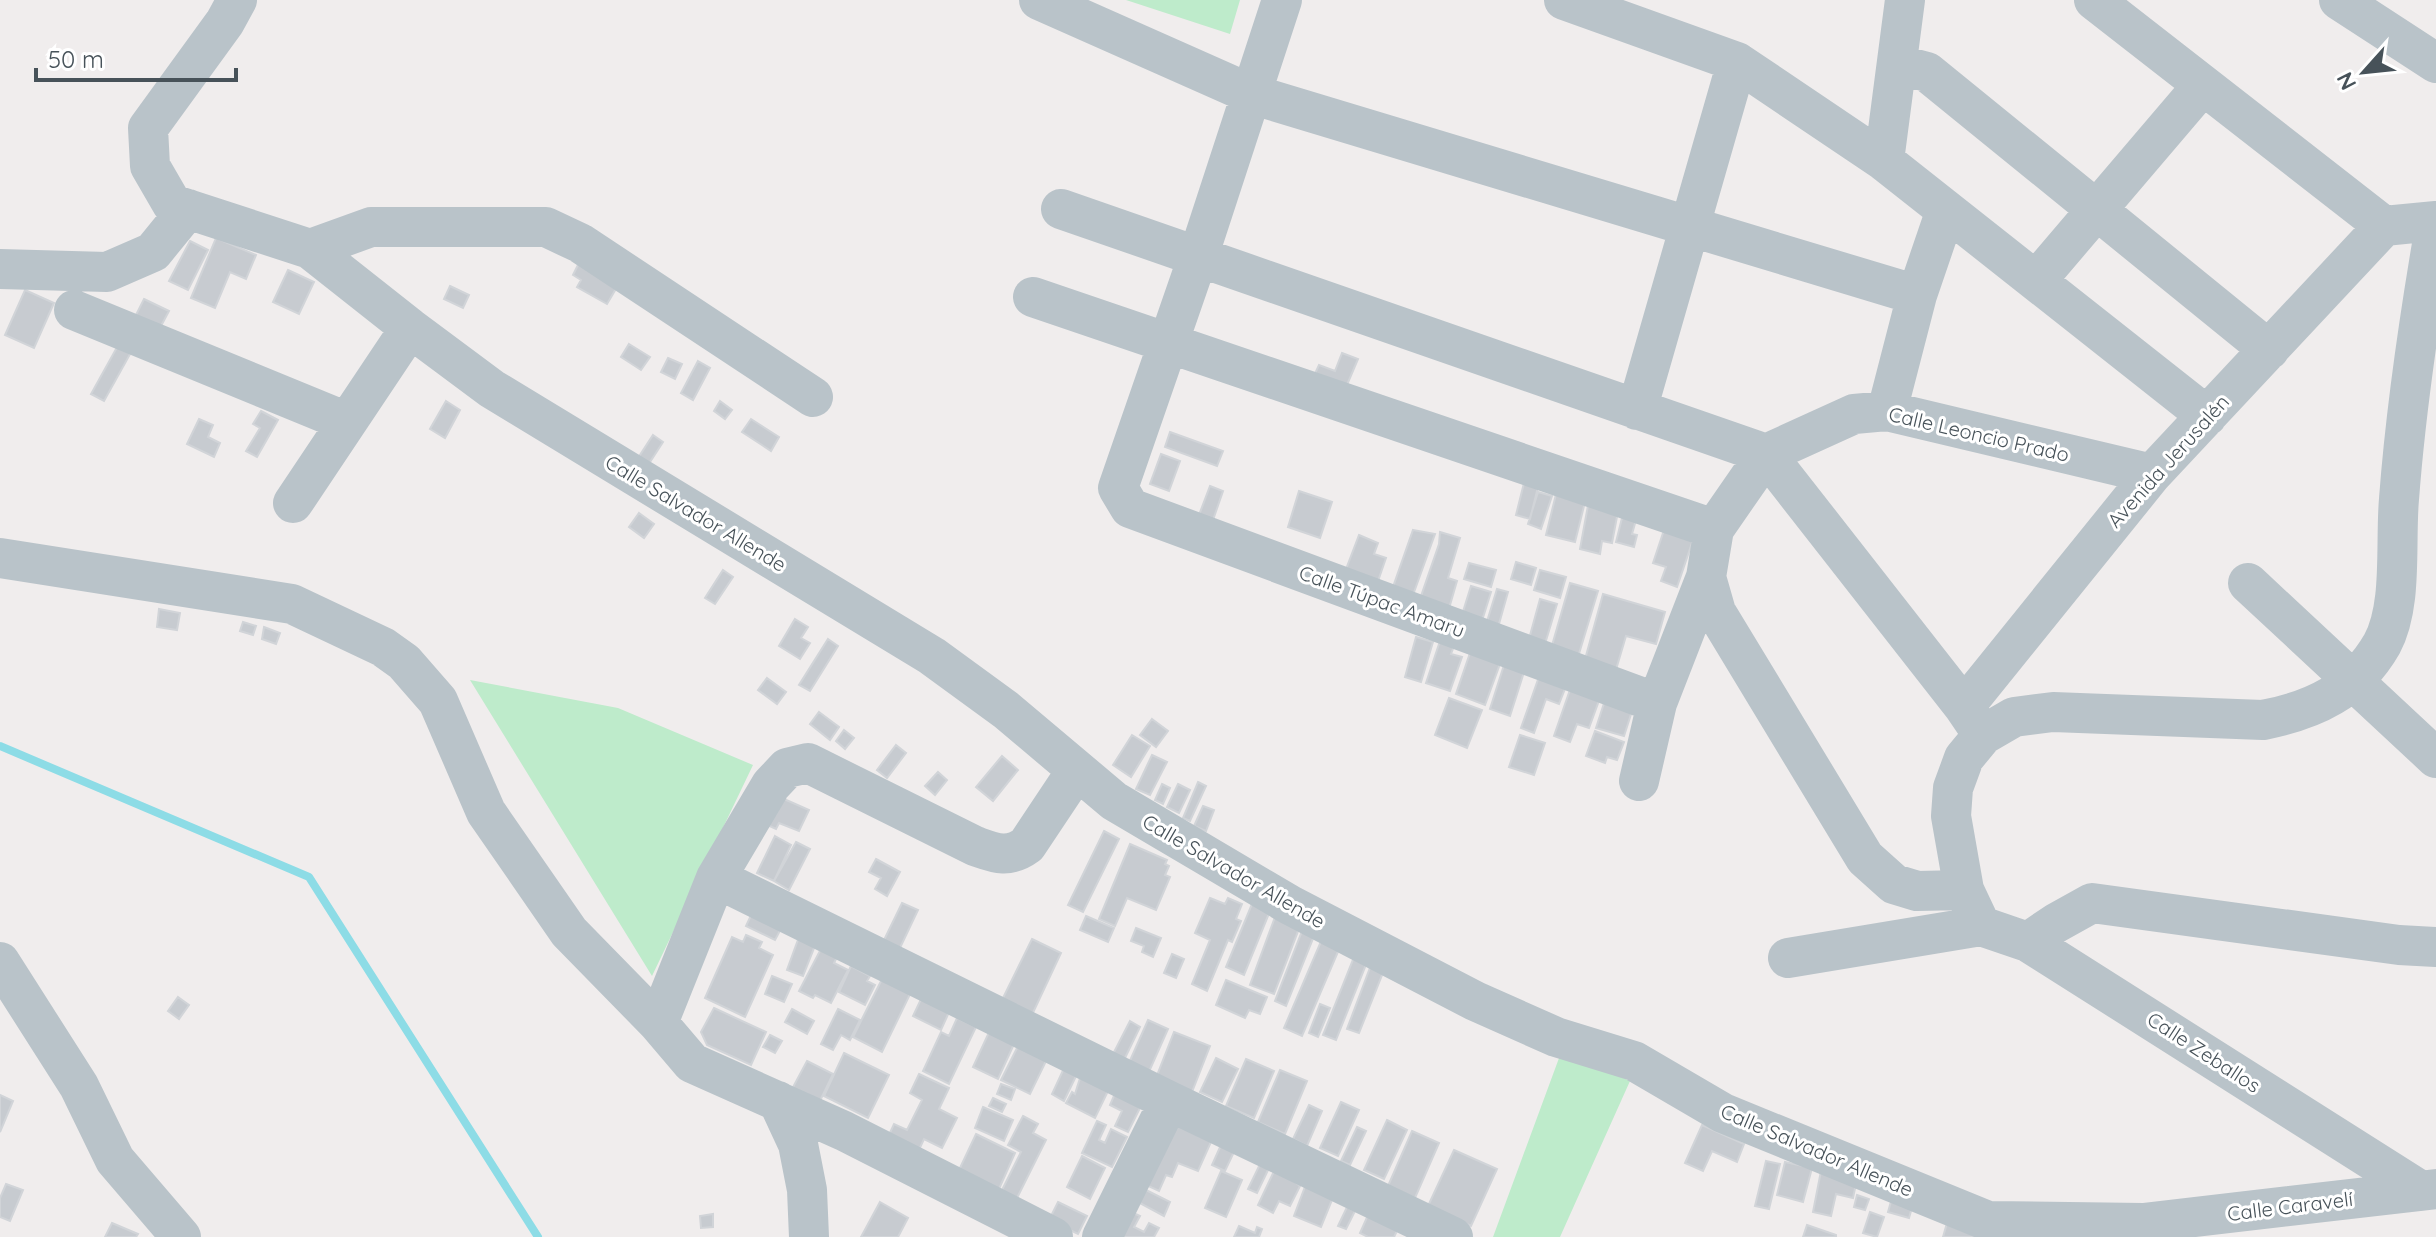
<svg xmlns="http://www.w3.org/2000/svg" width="2436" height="1237" font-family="Quicksand,sans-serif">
  <rect width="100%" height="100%" fill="#f0eded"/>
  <path fill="#beebcb" d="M1126 0H1240L1230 34Z
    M470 680 618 708 753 765 652 976Z
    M1562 1050 1630 1081 1560 1237H1493Z"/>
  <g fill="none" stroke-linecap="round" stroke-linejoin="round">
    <path stroke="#8ddce6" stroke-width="8" d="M0 746 309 877 538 1237"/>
  </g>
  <path fill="#c7cbd0" stroke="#d1d4d8" stroke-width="2" d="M216 238 256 255 246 279 230 272 215 308 191 298Z
    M190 241 208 250 188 290 169 281Z
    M579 263 617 287 607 304 577 287 581 280 573 275Z
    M288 270 314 282 299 314 273 302Z
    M450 286 469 295 463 308 444 299Z
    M25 290 54 303 34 348 5 335Z
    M144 299 169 311 160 328 135 317Z
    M121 340 134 347 104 401 91 394Z
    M629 344 650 357 641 370 621 357Z
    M1342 353 1358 359 1344 392 1312 380 1319 365 1335 371Z
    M668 358 682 364 675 379 661 372Z
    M698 361 710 368 693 400 681 393Z
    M446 401 460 410 445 438 430 429Z
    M720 401 732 410 725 419 714 411Z
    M261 411 278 420 257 457 246 451 260 428 253 424Z
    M199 419 213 425 208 437 220 443 214 457 187 444Z
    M751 419 779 437 771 451 742 432Z
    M1170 432 1223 451 1217 466 1165 447Z
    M653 435 663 442 648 465 638 458Z
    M1161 454 1180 461 1169 491 1150 484Z
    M1524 483 1538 487 1530 519 1516 515Z
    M1210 486 1223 491 1213 520 1199 515Z
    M1558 486 1585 502 1575 542 1546 535Z
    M1299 491 1332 502 1320 538 1288 527Z
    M1538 492 1552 496 1541 529 1528 524Z
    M1589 500 1619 506 1612 543 1602 541 1600 554 1580 549Z
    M1624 510 1638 513 1632 534 1637 535 1634 547 1616 542Z
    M639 513 654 524 644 538 629 527Z
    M1413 530 1435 534 1413 595 1393 587Z
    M1664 530 1693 540 1677 587 1661 581 1666 567 1653 563Z
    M1440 532 1460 538 1448 578 1457 581 1448 612 1419 602 1439 544Z
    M1359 535 1378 543 1374 554 1386 558 1377 584 1345 572Z
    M1516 562 1536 568 1531 585 1511 579Z
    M1469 563 1496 570 1491 587 1464 579Z
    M723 570 733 577 715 604 705 598Z
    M1540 570 1566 577 1560 598 1534 590Z
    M1570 583 1598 591 1578 657 1551 649Z
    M1471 586 1491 592 1481 624 1461 618Z
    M1497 589 1508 592 1497 631 1485 628Z
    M1603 594 1665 612 1656 644 1626 636 1615 673 1584 663Z
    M1540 599 1557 604 1545 644 1529 639Z
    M159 609 180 613 177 630 157 627Z
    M795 619 808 627 801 638 810 643 800 659 779 646Z
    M243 622 256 626 253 635 240 631Z
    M264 627 280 633 276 644 262 639Z
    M1416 637 1433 642 1421 682 1405 677Z
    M828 639 838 646 810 691 799 685Z
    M1440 641 1454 646 1451 654 1462 657 1450 691 1426 683Z
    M1471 650 1501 661 1485 705 1456 694Z
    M1504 665 1524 672 1510 716 1490 709Z
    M1541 671 1568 681 1559 704 1546 699 1534 733 1521 728Z
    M767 678 786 692 777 704 758 690Z
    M1572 684 1601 695 1589 728 1577 724 1570 742 1554 736Z
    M1606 697 1634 705 1624 736 1596 728Z
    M1449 698 1482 710 1467 748 1435 735Z
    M819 712 839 727 830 740 810 724Z
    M1152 719 1168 731 1156 747 1140 735Z
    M844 730 854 738 845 749 836 741Z
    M1595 731 1624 742 1617 760 1607 757 1605 763 1586 756Z
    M1132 735 1150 746 1131 777 1113 765Z
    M1520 735 1545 743 1534 775 1509 767Z
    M896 745 906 753 887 778 877 770Z
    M1152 755 1167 762 1150 795 1136 789Z
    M1002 756 1018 770 993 801 976 787Z
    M938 772 947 780 935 795 925 786Z
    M1198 782 1206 786 1190 821 1183 818Z
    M1162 784 1170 788 1163 804 1155 800Z
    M1178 784 1190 790 1179 813 1167 807Z
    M775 795 809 810 799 831 779 823 776 829 763 823Z
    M1203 806 1214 810 1206 831 1194 826Z
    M1104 831 1119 839 1083 912 1068 905Z
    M775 836 791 845 774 881 757 873Z
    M796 842 810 849 789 890 774 881Z
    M1130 844 1167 860 1165 864 1169 866 1165 875 1170 877 1156 910 1127 898 1115 926 1099 919Z
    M876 859 900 872 887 896 875 889 881 878 869 872Z
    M1210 898 1225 904 1228 898 1242 904 1236 919 1241 921 1232 942 1228 940 1207 991 1192 984 1210 940 1195 933Z
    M1254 899 1272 906 1244 975 1226 967Z
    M902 903 918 910 900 948 884 940Z
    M753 911 783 925 775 940 746 926Z
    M1086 916 1114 928 1108 942 1080 930Z
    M1275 917 1300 926 1274 994 1250 985Z
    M1136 928 1161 938 1153 957 1142 952 1144 946 1131 941Z
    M1302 931 1314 936 1286 1006 1275 1001Z
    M746 935 762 942 759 948 773 955 745 1017 705 998 732 937 743 942Z
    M799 937 816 943 803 976 787 970Z
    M1032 939 1061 953 1031 1017 1001 1002Z
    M1322 939 1340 947 1302 1036 1284 1028Z
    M823 945 839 953 834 963 848 970 831 1003 815 995 813 998 799 991Z
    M1172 954 1184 959 1176 978 1164 973Z
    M1354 957 1367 962 1336 1040 1323 1035Z
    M1371 965 1384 970 1359 1033 1347 1029Z
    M851 966 870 976 867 981 875 985 865 1005 839 992Z
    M886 971 914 986 882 1052 853 1037Z
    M772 976 792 984 784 1002 765 994Z
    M1226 980 1267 997 1260 1014 1249 1010 1245 1018 1216 1005Z
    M178 997 189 1005 179 1019 168 1011Z
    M922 997 950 1010 941 1030 913 1016Z
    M1320 1004 1330 1008 1318 1037 1309 1033Z
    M714 1008 766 1032 751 1065 707 1045 701 1032Z
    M792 1009 814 1021 807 1034 785 1022Z
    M838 1009 860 1020 850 1040 841 1035 833 1050 821 1044Z
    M957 1018 976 1027 949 1084 923 1071 941 1032 949 1036Z
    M1148 1020 1168 1029 1148 1074 1128 1065Z
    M1130 1021 1140 1027 1124 1060 1113 1054Z
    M990 1030 1015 1042 998 1079 973 1067Z
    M1174 1032 1210 1046 1192 1092 1156 1078Z
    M770 1035 782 1041 775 1053 763 1047Z
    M1019 1044 1048 1057 1030 1094 1001 1080Z
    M844 1053 889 1075 868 1118 824 1096Z
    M1216 1058 1238 1069 1222 1102 1200 1092Z
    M1246 1059 1274 1071 1254 1118 1226 1106Z
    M807 1061 833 1074 819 1103 792 1089Z
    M1065 1066 1078 1072 1064 1101 1052 1094Z
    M1280 1070 1307 1081 1285 1134 1258 1122Z
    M919 1074 949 1088 939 1109 957 1118 942 1148 924 1139 918 1152 888 1137 894 1124 907 1130 922 1100 910 1093Z
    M1081 1075 1109 1089 1095 1118 1066 1103 1072 1092 1075 1094Z
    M1001 1084 1015 1089 1011 1100 997 1094Z
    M1116 1091 1142 1104 1128 1132 1115 1126 1122 1111 1110 1105Z
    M0 1095 13 1101 0 1132Z
    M993 1098 1006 1104 1002 1112 989 1106Z
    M1341 1102 1359 1110 1338 1156 1320 1148Z
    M1309 1105 1322 1111 1307 1146 1293 1139Z
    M983 1107 1013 1120 1004 1141 975 1128Z
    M1173 1115 1215 1133 1198 1171 1178 1163 1172 1177 1166 1175 1159 1191 1144 1184Z
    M1023 1116 1038 1124 1033 1133 1046 1140 1015 1202 1000 1194 1021 1152 1008 1145Z
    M1387 1120 1407 1130 1384 1179 1364 1170Z
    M1097 1121 1106 1125 1099 1140 1105 1143 1111 1129 1127 1137 1112 1167 1082 1153Z
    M1702 1125 1744 1144 1737 1162 1712 1151 1703 1171 1685 1163Z
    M1357 1127 1366 1131 1350 1165 1341 1161Z
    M1412 1131 1439 1143 1415 1198 1388 1186Z
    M976 1134 1015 1153 999 1189 959 1170Z
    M1221 1145 1234 1152 1225 1171 1212 1165Z
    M1454 1150 1497 1169 1471 1226 1428 1206Z
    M1082 1156 1105 1168 1090 1199 1067 1187Z
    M1766 1161 1780 1164 1769 1209 1755 1206Z
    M1261 1162 1270 1166 1257 1193 1248 1189Z
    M1785 1162 1812 1168 1803 1202 1777 1195Z
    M1276 1167 1300 1186 1290 1206 1279 1201 1273 1213 1258 1205Z
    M1221 1171 1242 1180 1226 1217 1205 1208Z
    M1821 1171 1857 1179 1853 1198 1836 1194 1831 1216 1813 1212Z
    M6 1184 23 1190 10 1221 0 1217V1198Z
    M1306 1184 1334 1195 1321 1227 1294 1216Z
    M1144 1189 1170 1202 1164 1216 1138 1202Z
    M1857 1195 1869 1199 1865 1210 1854 1207Z
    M1892 1198 1913 1204 1909 1218 1888 1212Z
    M880 1202 908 1218 898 1237H861Z
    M1058 1202 1087 1216 1078 1234 1049 1220Z
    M1347 1207 1355 1211 1346 1229 1338 1226Z
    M1129 1211 1140 1216 1134 1227 1144 1232 1149 1223 1159 1228 1154 1237H1116Z
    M1870 1212 1884 1217 1877 1237 1863 1233Z
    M713 1214V1227L701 1228 700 1216Z
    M1368 1215 1398 1229 1394 1237H1368L1360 1233Z
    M112 1223 138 1234 136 1237H105Z
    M1947 1223 2004 1237H1943Z
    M1807 1225 1836 1235V1237H1803Z
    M1239 1226 1255 1233 1257 1227 1262 1229 1259 1237H1234Z"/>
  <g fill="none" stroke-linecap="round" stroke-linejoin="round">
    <path stroke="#b9c3c9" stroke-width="40" d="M237 0 225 22 148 128 150 166 172 204 310 249 410 328 492 389 932 656 1006 710 1114 801 1290 905 1475 1001 1556 1037 1634 1061 1723 1113 1988 1221 2143 1223 2436 1189
      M1039 0 1251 94 1917 295
      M1282 0 1198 257 1118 488 1130 508 1657 703
      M1564 0 1737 62 1884 161 2207 416
      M2339 0 2436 63
      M1897 64 1927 72 2269 350
      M1884 161 1905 0
      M1061 209 1766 454 1964 707 1983 735
      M310 249 371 227H546L580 243 813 397
      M0 269 107 272 153 252 188 209
      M2036 281 2203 85
      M1033 297 1714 529
      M74 310 347 422
      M1637 410 1737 62
      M1887 411 1917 295 1946 210
      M293 503 410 328
      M0 558 292 604 383 647 404 662 438 701 486 812 569 932 658 1023 692 1063 844 1131 1053 1237
      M2248 583 2436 758
      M1964 707 2152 474 2384 226
      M1639 781 1657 703 1706 577
      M716 878 1169 1101 1453 1237
      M1964 890 1917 891 1894 884 1865 858 1716 612 1706 577 1714 529 1766 454 1854 414 1887 411 2152 474
      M1981 926 1964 890 1951 816 1953 788 1964 758 1983 735 2014 717 2053 712 2263 720C2314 710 2355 691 2382 644 2403 605 2395 544 2399 499 2406 406 2420 313 2436 221L2384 226 2094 0
      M2028 942 2056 923 2092 903 2399 945 2436 947
      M1788 958 1981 926 2028 942 2421 1191
      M0 962 79 1086 115 1160 181 1237
      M658 1023 716 878 771 785 787 768 808 763 975 846C995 853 1008 859 1027 845L1077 770
      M778 1101 798 1144 807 1190 809 1237
      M1102 1237 1169 1101"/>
  </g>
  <g text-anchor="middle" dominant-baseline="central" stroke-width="6" stroke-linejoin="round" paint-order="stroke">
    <g font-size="20" fill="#475259" stroke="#fff">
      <text transform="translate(1979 434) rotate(13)">Calle Leoncio Prado</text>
      <text transform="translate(2168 461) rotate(-48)">Avenida Jerusalén</text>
      <text transform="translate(696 513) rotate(31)">Calle Salvador Allende</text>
      <text transform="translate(1382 601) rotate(20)">Calle Túpac Amaru</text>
      <text transform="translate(1234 871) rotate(30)">Calle Salvador Allende</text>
      <text transform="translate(2204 1052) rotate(33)">Calle Zeballos</text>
      <text transform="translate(1817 1150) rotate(23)">Calle Salvador Allende</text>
      <text transform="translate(2290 1206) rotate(-7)">Calle Caravelí</text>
    </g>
  </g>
  <g transform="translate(2364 72) rotate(243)" stroke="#ffffff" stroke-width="6" paint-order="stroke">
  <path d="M0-6L14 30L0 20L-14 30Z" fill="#475259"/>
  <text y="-12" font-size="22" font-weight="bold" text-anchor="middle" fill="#475259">N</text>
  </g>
  <path d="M36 68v12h200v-12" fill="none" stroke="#475259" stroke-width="4"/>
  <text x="48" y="68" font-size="24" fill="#475259" stroke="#ffffff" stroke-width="6" paint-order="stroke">50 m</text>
</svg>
